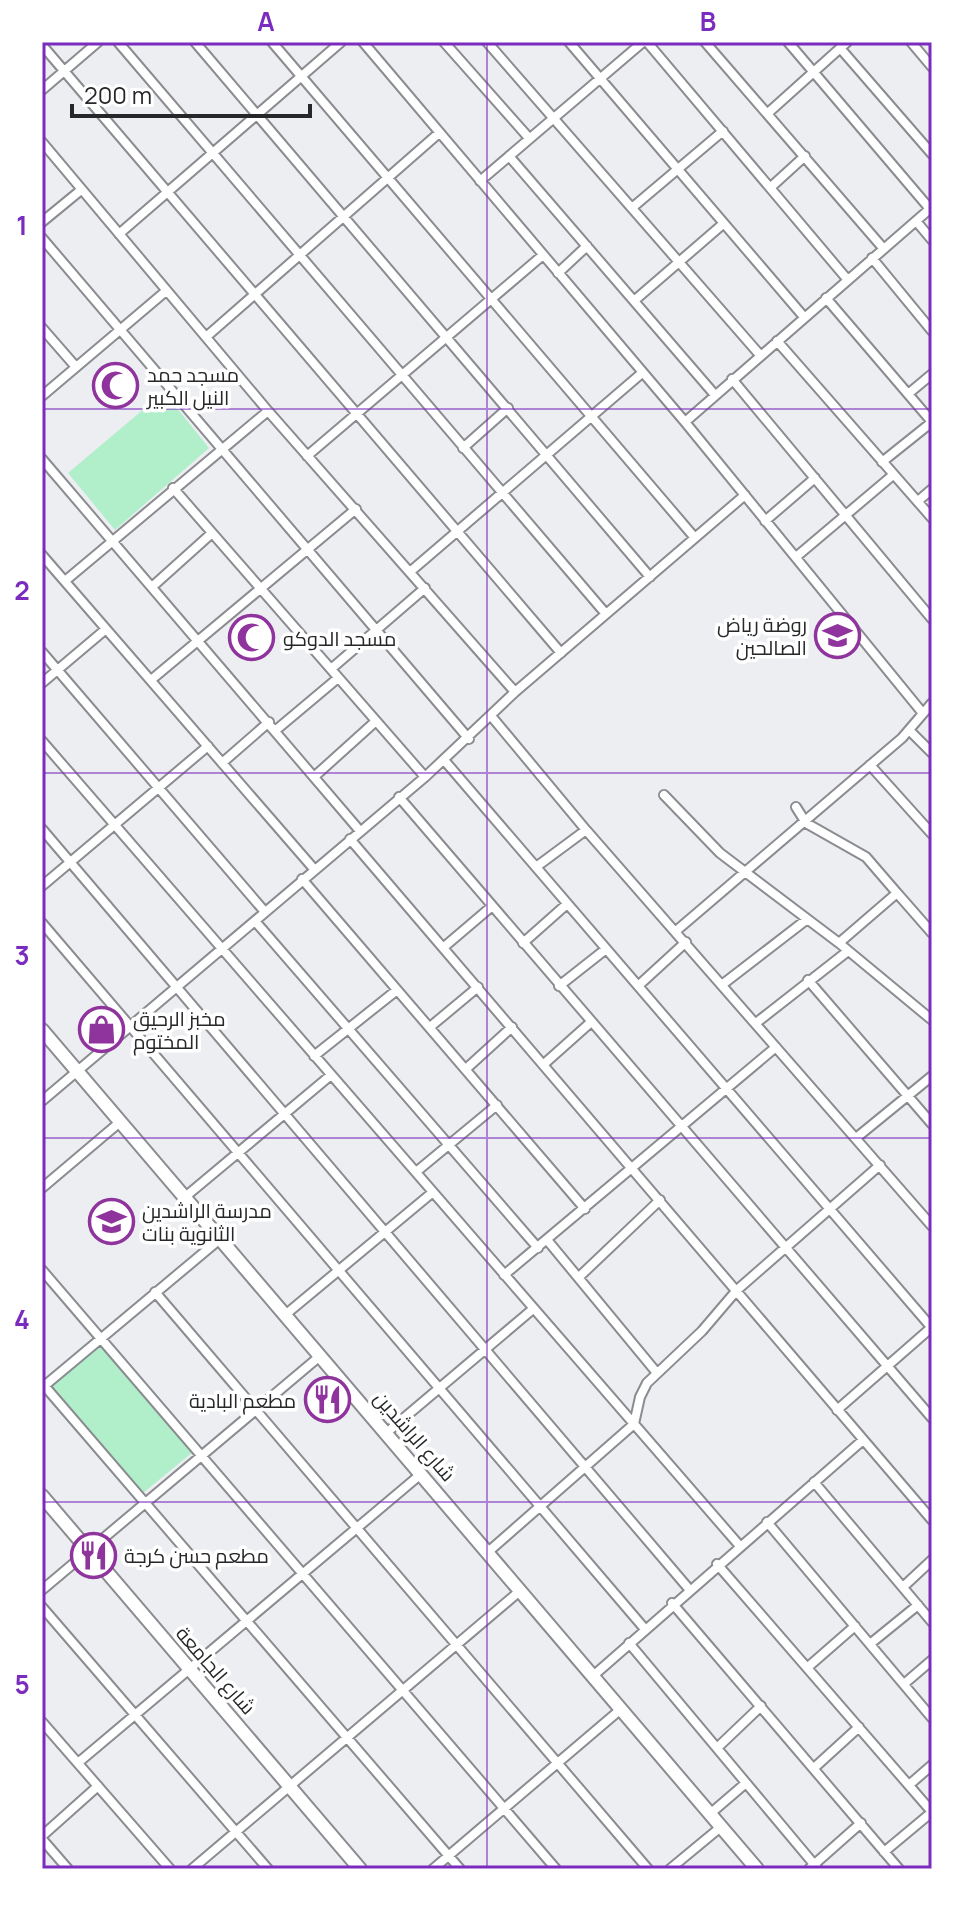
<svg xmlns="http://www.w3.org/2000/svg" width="974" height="1911" font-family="Manrope,Cairo,sans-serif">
  <rect width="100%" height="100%" fill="#eceef2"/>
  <path fill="#b1eeca" d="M164 392 209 448 115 530 68 473Z
    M101 1345 193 1452 143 1493 51 1386Z"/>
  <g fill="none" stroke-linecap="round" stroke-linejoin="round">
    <defs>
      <path id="street" d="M118 42 606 614
        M195 42 650 577
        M272 42 695 538
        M363 42 685 422 921 711
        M444 42 529 138
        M487 42 760 355
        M569 42 804 317
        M647 42 847 279
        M705 42 883 248
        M788 42 930 209
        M911 42 932 67
        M42 45 561 653
        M840 48 932 154
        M42 90 98 42
        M768 113 847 42
        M42 142 268 411 515 692
        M509 156 715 395
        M480 181 643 42
        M771 187 805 156
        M633 207 723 131
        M916 221 932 240
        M42 222 81 190
        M119 234 341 42
        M42 238 469 739
        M872 258 932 331
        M558 273 587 246
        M826 298 932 422
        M635 300 723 224
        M42 328 76 367
        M206 337 439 133
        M777 341 932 518
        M732 379 932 619
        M908 394 932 374
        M42 396 166 291
        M685 422 932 207
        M463 448 508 408
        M307 456 543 255
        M42 459 360 831
        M882 462 932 422
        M173 488 425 777
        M918 501 932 489
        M765 521 815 478
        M42 555 314 869
        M796 557 893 475
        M411 571 642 373
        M65 581 268 411
        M153 586 212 533
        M42 652 265 912
        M331 669 425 588
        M151 680 356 509
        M42 683 106 629
        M492 717 586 830 932 1226
        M276 730 338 678
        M909 730 932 753
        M42 741 739 1545
        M444 760 932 1328
        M222 763 269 722
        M870 765 932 834
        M315 776 376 721
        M664 795 720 853 839 943 932 1020
        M399 797 932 1418
        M796 807 806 823 866 857 897 893 839 943
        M42 829 689 1589
        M350 839 932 1520
        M536 867 586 830
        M302 879 585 1209
        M42 886 208 746
        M897 893 932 933
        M255 921 538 1248
        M42 923 644 1628
        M676 931 902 738 932 703
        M523 943 567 904
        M444 947 491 907
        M808 980 932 1124
        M723 984 806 920
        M559 986 606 949
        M638 986 686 942
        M756 1023 848 951
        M430 1027 478 987
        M314 1056 397 990
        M544 1064 590 1023
        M467 1068 512 1027
        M42 1101 425 777 515 692 745 495
        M856 1138 932 1076
        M416 1172 497 1105
        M42 1188 120 1122
        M185 1197 331 1075
        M548 1241 657 1373
        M42 1270 556 1869
        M504 1275 776 1047
        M579 1277 660 1200
        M155 1292 648 1869
        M285 1315 433 1192
        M42 1383 460 1869
        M43 1387 220 1239
        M837 1410 932 1327
        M385 1434 533 1309
        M814 1482 932 1622
        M767 1522 932 1718
        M488 1552 634 1424 640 1397 647 1383 702 1331 737 1290 880 1165
        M717 1564 932 1812
        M903 1587 932 1560
        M42 1590 320 1356
        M672 1603 899 1869
        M42 1607 268 1869
        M629 1643 818 1869
        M870 1644 918 1605
        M808 1667 855 1626
        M593 1676 863 1440
        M904 1684 932 1660
        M42 1722 170 1869
        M717 1748 761 1706
        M79 1762 421 1474
        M814 1768 859 1727
        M909 1785 932 1765
        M711 1813 746 1783
        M42 1836 98 1786
        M42 1839 68 1869
        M884 1852 932 1812
        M192 1869 521 1590
        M433 1869 621 1709
        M670 1869 722 1826
        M809 1869 861 1823"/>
      <path id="secondary" d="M42 1030 757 1869
        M42 1496 360 1869"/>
    </defs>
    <use href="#street" stroke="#8a8c90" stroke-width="12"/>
    <use href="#secondary" stroke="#8a8c90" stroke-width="16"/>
    <use href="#street" stroke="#fff" stroke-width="8"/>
    <use href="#secondary" stroke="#fff" stroke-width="12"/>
  </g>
  <path fill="none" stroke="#7b2cbf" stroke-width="2" stroke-opacity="0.55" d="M487 42V1869M42 409H932M42 773H932M42 1138H932M42 1502H932"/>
  <defs>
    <symbol id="mosque-ring" viewBox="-11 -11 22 22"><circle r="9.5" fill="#fff" stroke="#8f339d" stroke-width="1.5"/><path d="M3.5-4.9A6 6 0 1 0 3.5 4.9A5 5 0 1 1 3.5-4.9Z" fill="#8f339d"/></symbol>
    <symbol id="school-ring" viewBox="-11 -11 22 22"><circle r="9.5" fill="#fff" stroke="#8f339d" stroke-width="1.5"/><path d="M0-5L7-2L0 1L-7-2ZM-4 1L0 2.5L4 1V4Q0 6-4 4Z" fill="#8f339d"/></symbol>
    <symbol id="shop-ring" viewBox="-11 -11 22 22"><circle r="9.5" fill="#fff" stroke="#8f339d" stroke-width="1.5"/><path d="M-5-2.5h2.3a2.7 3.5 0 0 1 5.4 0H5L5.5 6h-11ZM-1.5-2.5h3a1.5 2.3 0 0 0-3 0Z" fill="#8f339d"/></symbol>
    <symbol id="restaurant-ring" viewBox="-11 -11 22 22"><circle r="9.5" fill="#fff" stroke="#8f339d" stroke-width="1.5"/><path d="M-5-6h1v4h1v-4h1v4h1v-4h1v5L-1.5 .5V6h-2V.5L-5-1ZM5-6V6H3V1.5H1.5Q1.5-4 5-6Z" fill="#8f339d"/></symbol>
  </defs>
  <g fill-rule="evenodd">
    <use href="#mosque-ring" x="90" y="360" width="51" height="51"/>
    <use href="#school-ring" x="812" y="610" width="51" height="51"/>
    <use href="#mosque-ring" x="226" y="612" width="51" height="51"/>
    <use href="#shop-ring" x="76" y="1004" width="51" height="51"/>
    <use href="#school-ring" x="86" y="1196" width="51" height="51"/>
    <use href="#restaurant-ring" x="302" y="1374" width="51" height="51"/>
    <use href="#restaurant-ring" x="68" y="1530" width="51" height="51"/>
  </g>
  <g text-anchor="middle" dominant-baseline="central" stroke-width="7" stroke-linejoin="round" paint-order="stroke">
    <g font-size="20" fill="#262728" stroke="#fff" text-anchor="start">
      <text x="147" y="374">مسجد حمد<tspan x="147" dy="23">النيل الكبير</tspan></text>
      <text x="807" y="624" text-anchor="end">روضة رياض<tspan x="807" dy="23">الصالحين</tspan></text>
      <text x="283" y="638">مسجد الدوكو</text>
      <text x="133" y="1018">مخبز الرحيق<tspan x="133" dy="23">المختوم</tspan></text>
      <text x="142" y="1210">مدرسة الراشدين<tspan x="142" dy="23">الثانوية بنات</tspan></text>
      <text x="296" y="1400" text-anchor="end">مطعم البادية</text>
      <text x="124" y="1555">مطعم حسن كرجة</text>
    </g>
    <g font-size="20" fill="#262728" stroke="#fff">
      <text transform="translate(415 1436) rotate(49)">شارع الراشدين</text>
      <text transform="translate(216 1670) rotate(49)">شارع الجامعة</text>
    </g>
  </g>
  <rect width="974" height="1911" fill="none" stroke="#ffffff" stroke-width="88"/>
  <path d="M72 104v12h238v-12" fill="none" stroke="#262728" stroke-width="4"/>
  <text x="84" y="104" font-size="24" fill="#262728" stroke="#ffffff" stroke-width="6" paint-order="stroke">200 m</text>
  <rect x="44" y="44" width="886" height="1823" fill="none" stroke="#7b2cbf" stroke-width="3"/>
  <g font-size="26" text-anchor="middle" font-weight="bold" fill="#7b2cbf">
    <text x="266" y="31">A</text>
    <text x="708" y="31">B</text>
    <text x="22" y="235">1</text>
    <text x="22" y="600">2</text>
    <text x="22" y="965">3</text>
    <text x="22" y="1329">4</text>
    <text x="22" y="1694">5</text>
  </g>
</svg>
